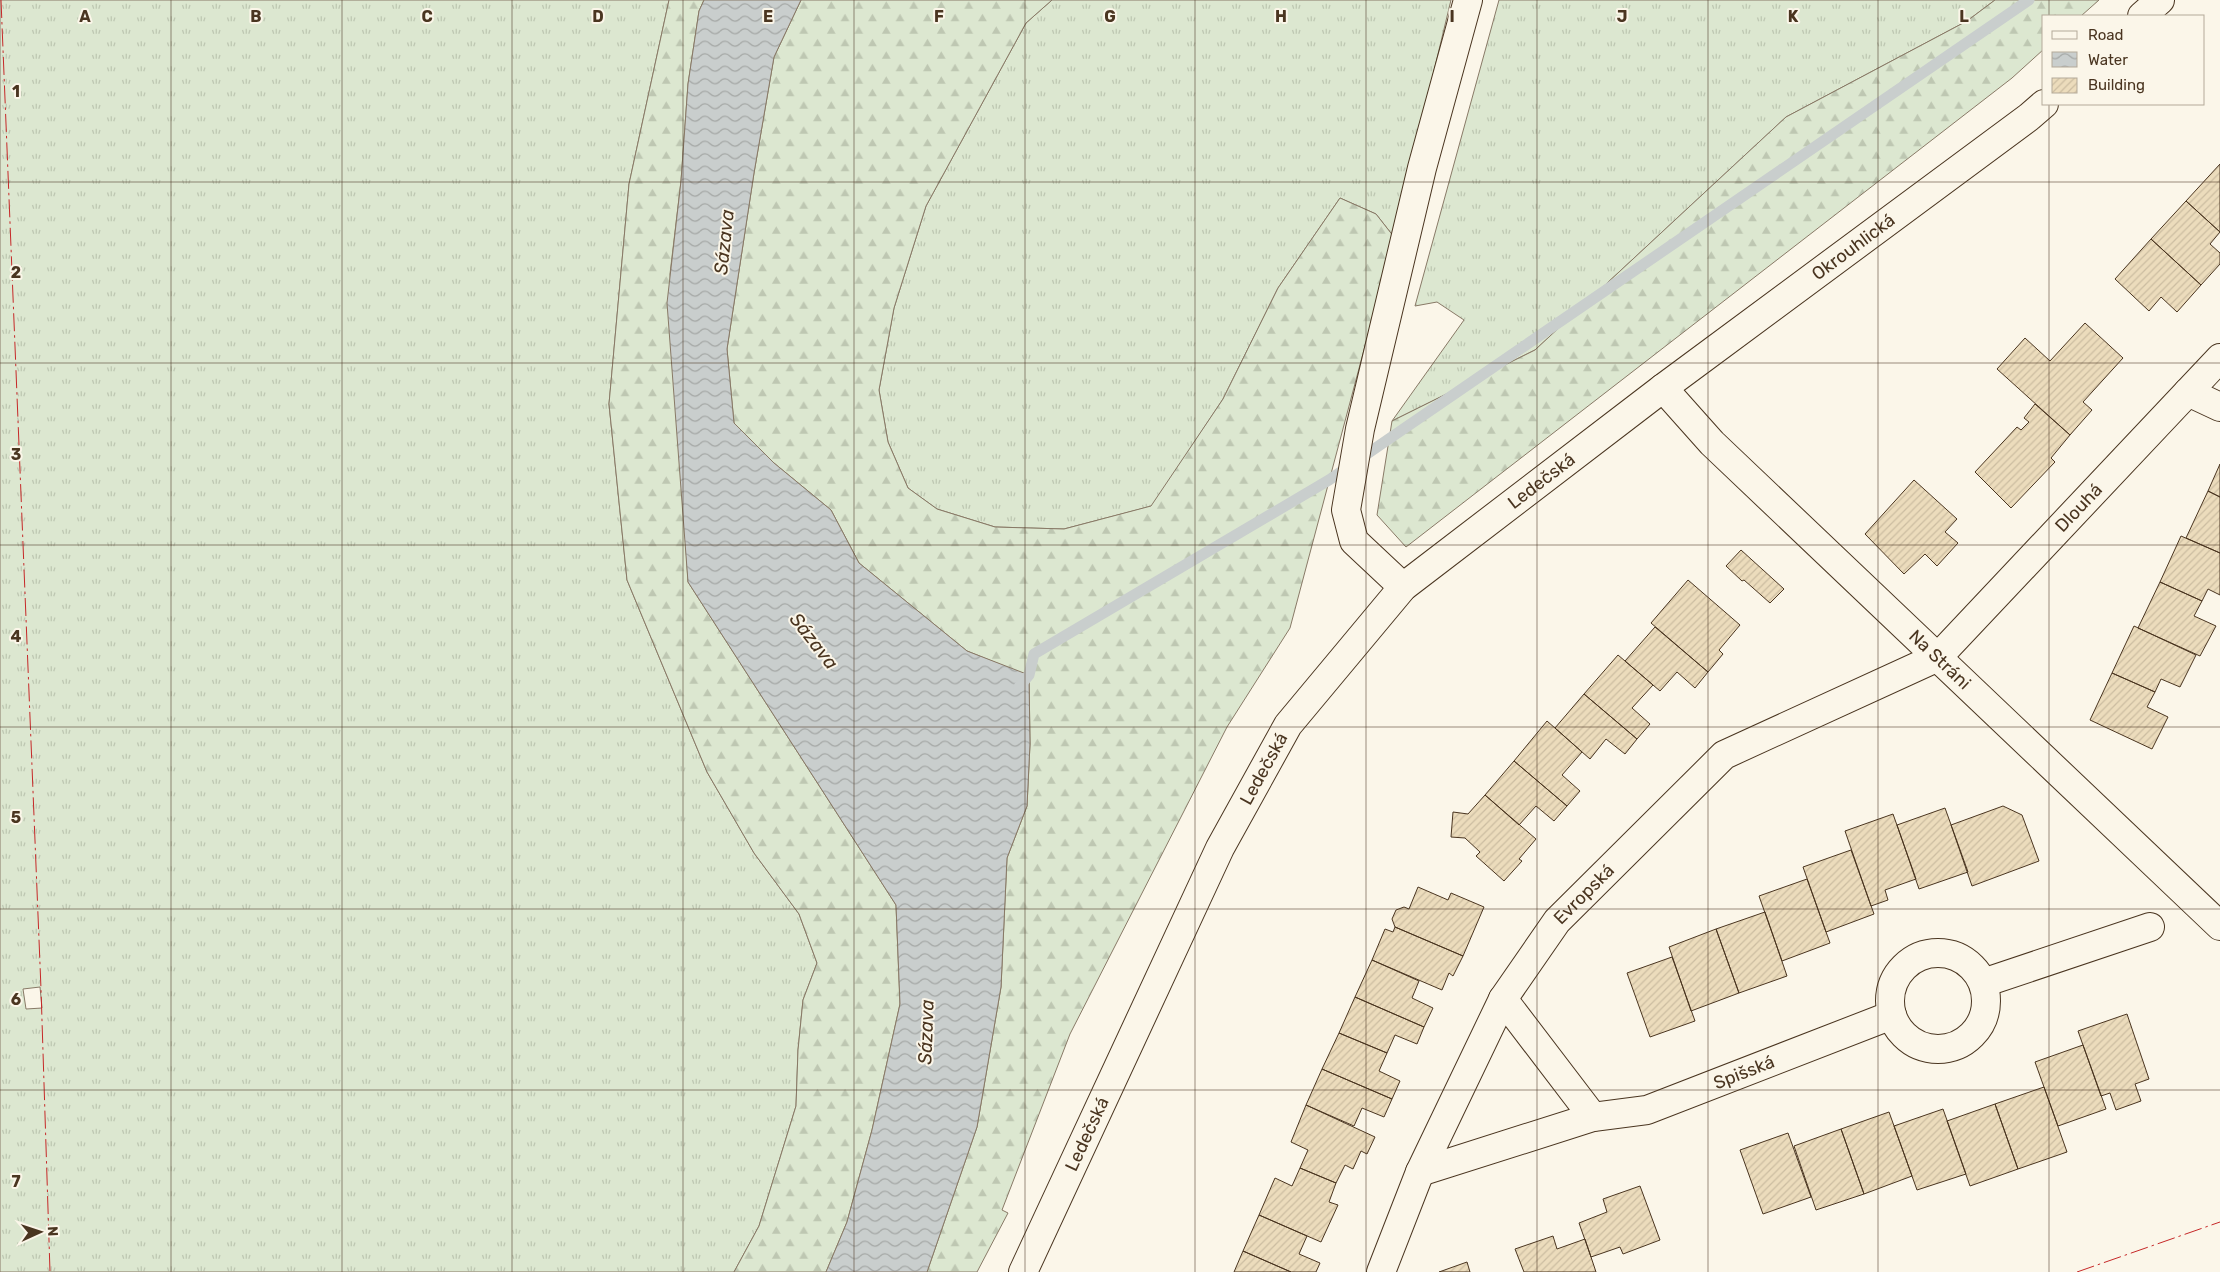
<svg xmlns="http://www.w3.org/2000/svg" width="2220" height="1272" font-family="Rubik,sans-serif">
  <defs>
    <pattern id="grass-tufts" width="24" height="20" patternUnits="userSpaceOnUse" patternTransform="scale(1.25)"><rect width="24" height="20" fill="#dce7d0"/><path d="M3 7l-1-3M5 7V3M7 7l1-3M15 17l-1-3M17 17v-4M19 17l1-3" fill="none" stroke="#bec7b2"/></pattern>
    <pattern id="forest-firs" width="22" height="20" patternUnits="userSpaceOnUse" patternTransform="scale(1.25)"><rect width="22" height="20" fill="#dce7d0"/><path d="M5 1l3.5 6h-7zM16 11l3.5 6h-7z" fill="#bec7b2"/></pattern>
    <pattern id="water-waves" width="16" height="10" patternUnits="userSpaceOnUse" patternTransform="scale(1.25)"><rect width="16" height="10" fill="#c9cecd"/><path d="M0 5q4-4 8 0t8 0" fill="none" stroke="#a5a8a6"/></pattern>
    <pattern id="building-hatch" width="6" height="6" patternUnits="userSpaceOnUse" patternTransform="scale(1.25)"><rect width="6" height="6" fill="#ecdcbc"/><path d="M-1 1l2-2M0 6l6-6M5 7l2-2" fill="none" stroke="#ccbda1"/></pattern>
  </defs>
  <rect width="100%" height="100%" fill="#fbf6e9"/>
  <path fill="url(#grass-tufts)" stroke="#887966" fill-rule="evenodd" d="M0 0H669L629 184 609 404 627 580 707 772 754 853 799 914 817 963 803 1000 798 1050 796 1106 759 1226 734 1272H0ZM40 987 42 1008 26 1009 23 989Z
    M1052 0H1451L1394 237 1376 214 1340 198 1278 288 1223 399 1152 506 1064 529 995 527 937 509 908 488 888 442 879 390 894 308 926 206 1026 23Z
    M1499 0H1995L1967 21 1786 117 1535 350 1392 421 1464 320 1437 302 1415 306Z"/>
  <path fill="url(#forest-firs)" stroke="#887966" d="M669 0H704L699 11 688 84 681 181 670 274 688 582 896 905 900 1004 872 1130 847 1222 826 1272H734L759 1226 796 1106 798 1050 803 1000 817 963 799 914 754 853 707 772 627 580 609 404 629 184Z
    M801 0H1052L1026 23 926 206 894 308 879 390 888 442 908 488 937 509 995 527 1064 529 1151 506 1223 399 1278 288 1340 198 1376 214 1394 237 1290 628 1227 727 1070 1034 1002 1210 1008 1213 977 1272H927L977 1127 1001 987 1007 858 1027 806 1030 744 1029 676 967 651 859 563 831 510 774 463 734 423 727 349 754 173 774 57Z
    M1995 0H2099L2081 16H2044V49L2012 78 1406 547 1377 515 1392 421 1535 350 1786 117 1967 21Z"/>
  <path fill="url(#water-waves)" stroke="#887966" d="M704 0H801L774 57 754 173 727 349 734 423 774 463 831 510 859 563 967 651 1029 675 1030 744 1027 806 1007 858 1001 987 977 1127 927 1272H826L847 1222 872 1130 900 1004 896 905 688 582 667 303 681 181 688 84 699 11Z"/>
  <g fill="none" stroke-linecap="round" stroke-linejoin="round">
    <path stroke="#c9cecd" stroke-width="11" d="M1019 687 1029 675 1034 654 1329 480 2029 0"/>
  </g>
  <path fill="url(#building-hatch)" stroke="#4a3520" d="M2220 164V232L2186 201Z
    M2186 201 2220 232 2210 244 2220 253V264L2201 285 2151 239Z
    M2151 239 2201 285 2177 312 2161 297 2149 311 2115 279Z
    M2085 323 2123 358 2083 402 2092 410 2070 435 1997 369 2025 338 2050 361Z
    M2035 404 2070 435 2051 458 2055 462 2011 508 1975 472 2017 427 2021 430 2029 422 2024 418Z
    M2220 464V497L2208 491Z
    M1914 480 1957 519 1945 532 1958 543 1937 566 1925 554 1904 574 1865 534Z
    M2208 491 2220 497V553L2186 538Z
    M2181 536 2220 553V595L2208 589 2202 601 2160 582Z
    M1741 550 1784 589 1770 603 1744 580 1742 581 1726 566Z
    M1688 580 1740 625 1719 650 1723 654 1708 672 1651 623Z
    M2160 582 2202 601 2194 616 2216 626 2200 656 2138 628Z
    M2134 626 2196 655 2180 687 2161 679 2155 692 2112 673Z
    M1655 627 1708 672 1695 688 1677 672 1660 691 1625 661Z
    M1618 655 1653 685 1632 708 1650 724 1637 739 1584 694Z
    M2112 673 2155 692 2147 707 2168 717 2152 749 2090 720Z
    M1584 694 1637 739 1625 754 1606 739 1590 759 1555 728Z
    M1547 721 1582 752 1562 775 1580 791 1567 806 1514 761Z
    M1514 761 1567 806 1554 821 1536 806 1519 825 1485 795Z
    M1485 795 1536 839 1519 859 1522 861 1504 881 1476 856 1480 852 1465 838 1451 837 1453 812 1468 814Z
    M2003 806 2022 815 2039 861 1972 886 1951 825Z
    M1945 808 1968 872 1919 889 1897 825Z
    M1893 814 1916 879 1885 890 1888 900 1871 906 1845 831Z
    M1851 850 1874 914 1826 932 1803 867Z
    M1807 879 1830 943 1782 961 1759 896Z
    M1418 887 1448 900 1451 893 1484 907 1463 956 1395 927 1392 919 1396 910 1404 907 1409 909Z
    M1765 912 1787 976 1739 993 1716 929Z
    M1395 927 1463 956 1453 976 1449 973 1442 990 1372 960 1385 929 1393 932Z
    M1716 929 1739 993 1691 1011 1669 947Z
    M1672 957 1695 1021 1650 1037 1627 973Z
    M1372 960 1419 981 1412 998 1433 1008 1424 1027 1355 997Z
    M1355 997 1424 1027 1417 1044 1395 1035 1387 1053 1339 1033Z
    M2127 1014 2149 1079 2135 1084 2141 1101 2116 1110 2110 1093 2101 1096 2078 1031Z
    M1339 1033 1387 1053 1379 1071 1400 1081 1392 1099 1322 1069Z
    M2083 1045 2106 1109 2058 1126 2035 1062Z
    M1322 1069 1392 1099 1384 1117 1362 1108 1354 1126 1306 1105Z
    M2044 1087 2067 1152 2018 1169 1995 1104Z
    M1995 1104 2018 1169 1970 1186 1947 1121Z
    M1306 1105 1375 1137 1367 1154 1361 1151 1353 1169 1345 1165 1336 1183 1300 1168 1308 1150 1291 1142Z
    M1943 1109 1966 1174 1917 1190 1894 1126Z
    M1889 1112 1912 1176 1864 1194 1841 1129Z
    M1841 1129 1864 1194 1816 1210 1794 1146Z
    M1788 1133 1811 1197 1763 1214 1740 1150Z
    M1300 1168 1336 1183 1329 1202 1338 1205 1321 1242 1259 1215 1275 1178 1292 1186Z
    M1640 1186 1660 1240 1623 1254 1620 1247 1591 1257 1579 1223 1607 1212 1603 1199Z
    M1259 1215 1307 1236 1299 1254 1320 1263 1316 1272H1291L1243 1251Z
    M1553 1236 1557 1249 1585 1239 1596 1272H1524L1515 1249Z
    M1243 1251 1291 1272H1234Z
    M1467 1262 1470 1272H1439Z"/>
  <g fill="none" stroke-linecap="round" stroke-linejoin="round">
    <defs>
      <g id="minor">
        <path id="s1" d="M1663 388 1712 443 2220 926"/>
        <path d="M2188 392 2220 407"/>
        <path d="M1403 587 1354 541 1346 510 1360 429 1422 168 1468 0"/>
        <circle cx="1938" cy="1001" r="48"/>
        <path d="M1983 983 2150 927"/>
        <path d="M1503 999 1593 1117"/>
        <path id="s2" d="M1420 1172 1593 1117 1647 1110 1892 1015"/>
        <path id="s3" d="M1381 1272 1420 1172 1503 999 1557 921 1724 755 1938 657 2220 358"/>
      </g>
      <g id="major">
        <path d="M2142 16 2160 0"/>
        <path id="s4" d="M1023 1272 1220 848 1288 725 1403 587 1663 388 2029 117 2044 104"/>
      </g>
    </defs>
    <use href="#minor" stroke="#4a3520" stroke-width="30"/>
    <use href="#major" stroke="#4a3520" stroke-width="30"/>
    <use href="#minor" stroke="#fbf6e9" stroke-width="28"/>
    <use href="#major" stroke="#fbf6e9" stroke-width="28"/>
    <path stroke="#c62828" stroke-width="1" stroke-dasharray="18 4 2.5 4" stroke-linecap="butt" d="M1 0 41 989 50 1272
      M2077 1272 2220 1222"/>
  </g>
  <path fill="none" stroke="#4a3520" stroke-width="1" stroke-opacity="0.55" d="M171 0V1272M342 0V1272M512 0V1272M683 0V1272M854 0V1272M1025 0V1272M1195 0V1272M1366 0V1272M1537 0V1272M1708 0V1272M1878 0V1272M2049 0V16M2049 104V1272M0 182H2220M0 363H2220M0 545H2220M0 727H2220M0 909H2220M0 1090H2220"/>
  <g text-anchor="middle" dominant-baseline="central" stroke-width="4" stroke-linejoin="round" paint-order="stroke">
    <g font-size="18" fill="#4a3520" stroke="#fbf6e9">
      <text stroke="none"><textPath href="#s4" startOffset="1352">Okrouhlická</textPath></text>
      <text stroke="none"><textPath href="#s4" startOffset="962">Ledečská</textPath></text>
      <text stroke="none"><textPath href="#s3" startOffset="1070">Dlouhá</textPath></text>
      <text stroke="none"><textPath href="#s1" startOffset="388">Na Stráni</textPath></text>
      <text stroke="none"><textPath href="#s4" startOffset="558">Ledečská</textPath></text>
      <text stroke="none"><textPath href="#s3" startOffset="432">Evropská</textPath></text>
      <text stroke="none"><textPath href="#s2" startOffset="340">Spišská</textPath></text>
      <text stroke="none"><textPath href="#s4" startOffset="152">Ledečská</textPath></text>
    </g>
    <g font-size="19" font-style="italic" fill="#4a3520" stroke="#fbf6e9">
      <text transform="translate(724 242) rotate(-84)">Sázava</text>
      <text transform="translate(814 641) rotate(52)">Sázava</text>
      <text transform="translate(926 1032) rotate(-88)">Sázava</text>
    </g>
  </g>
  <g font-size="16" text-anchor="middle" font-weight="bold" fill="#4a3520" stroke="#fbf6e9" stroke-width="4" stroke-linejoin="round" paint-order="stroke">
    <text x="85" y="22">A</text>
    <text x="256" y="22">B</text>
    <text x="427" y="22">C</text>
    <text x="598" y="22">D</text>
    <text x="768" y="22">E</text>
    <text x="939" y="22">F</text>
    <text x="1110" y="22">G</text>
    <text x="1281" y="22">H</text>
    <text x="1452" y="22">I</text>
    <text x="1622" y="22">J</text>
    <text x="1793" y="22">K</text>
    <text x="1964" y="22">L</text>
    <text x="16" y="97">1</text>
    <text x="16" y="278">2</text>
    <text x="16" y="460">3</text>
    <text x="16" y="642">4</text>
    <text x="16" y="823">5</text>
    <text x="16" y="1005">6</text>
    <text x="16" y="1187">7</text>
  </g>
  <rect x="2042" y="15" width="162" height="90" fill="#fbf6e9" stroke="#b4a999"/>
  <rect x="2052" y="31" width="25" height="8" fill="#fbf6e9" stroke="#b4a999"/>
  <text x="2088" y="40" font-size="15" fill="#4a3520">Road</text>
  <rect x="2052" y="52" width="25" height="15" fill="url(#water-waves)" stroke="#b4a999"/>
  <text x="2088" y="65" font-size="15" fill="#4a3520">Water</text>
  <rect x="2052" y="78" width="25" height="15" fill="url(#building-hatch)" stroke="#b4a999"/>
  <text x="2088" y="90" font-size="15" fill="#4a3520">Building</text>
  <g transform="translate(40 1232) rotate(87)" stroke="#fbf6e9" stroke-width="4" paint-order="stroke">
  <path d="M0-4L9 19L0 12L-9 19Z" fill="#4a3520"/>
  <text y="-8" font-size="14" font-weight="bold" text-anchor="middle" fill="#4a3520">N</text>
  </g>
</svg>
